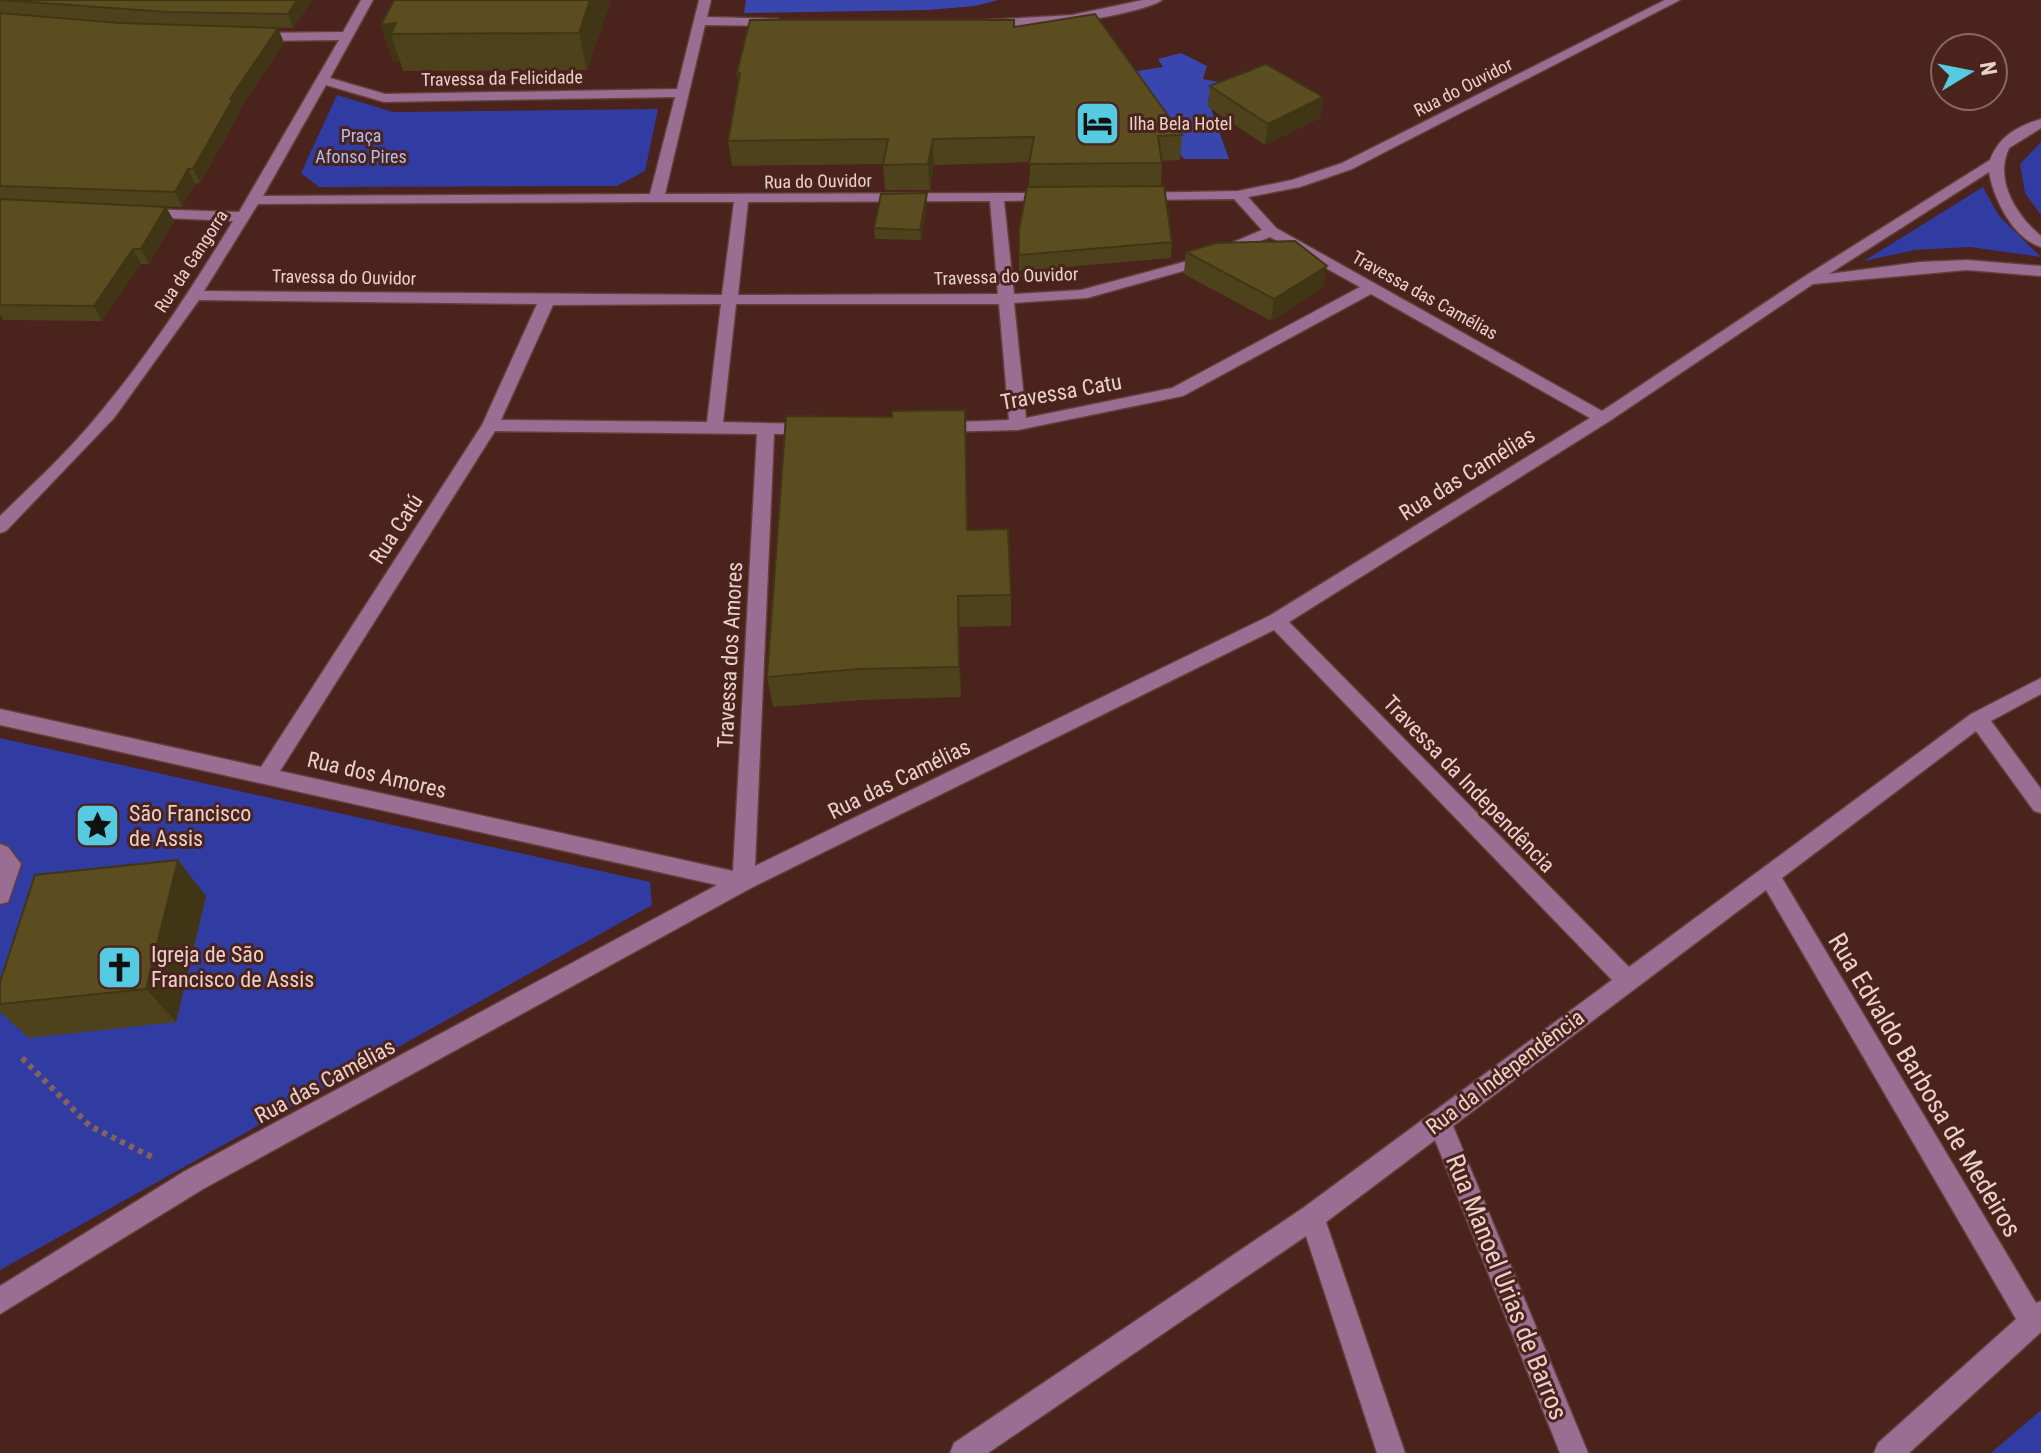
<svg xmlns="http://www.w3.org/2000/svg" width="2041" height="1453" font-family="'Roboto Condensed',sans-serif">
  <rect width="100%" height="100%" fill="#49231c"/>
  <path fill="#313ca3" d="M337 95 393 112 658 109 645 171 617 186 319 187 301 173Z
    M2041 142V215L2025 193 2020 164Z
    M1983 187 1999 216 2041 257 1970 247 1915 250 1864 261Z
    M0 738 650 882 652 905 0 1270Z
    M2041 1410V1453H1991Z"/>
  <path fill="#3846ae" d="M746 0H998L975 6 928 10 744 13Z
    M1181 53 1207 66 1203 79 1229 84 1208 100 1229 159H1184L1141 106 1104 76 1163 67 1158 59Z"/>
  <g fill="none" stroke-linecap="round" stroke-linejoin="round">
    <defs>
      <path id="minor" d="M361 0H373L330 78 385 94 677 89 699 0H711L707 17 778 19 780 22 774 26 705 25 665 194 1055 193V199L1050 200 1004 201 1014 294 1081 290 1191 260 1262 230 1234 199 1138 200 1133 199V193L1238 191 1292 180 1342 163 1665 0H1680L1352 169 1300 187 1248 197 1276 228 1602 411 1802 278 1990 160C1999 136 2018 126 2041 119V128L2009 148C1994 180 2016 215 2041 236V247C2013 238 1994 200 1989 172L1829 274 1920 262 1967 260 2041 266V276L1967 270 1813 284 1608 422 1289 622 1629 967 1971 714 2041 678V694L1991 721 2041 789V813L2034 811 1976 731 1782 878 2036 1303 2041 1301V1332L1909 1453H1874L1878 1443 2016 1319 1766 890 1453 1126 1588 1453H1560L1435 1140 1326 1222 1405 1453H1377L1306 1236 988 1453H950L954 1443 1303 1208 1612 980 1274 630 751 888 203 1189 0 1314V1286L185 1171 717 885 0 725V709L261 767 482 425 537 304 199 300 114 418 6 531 0 533V516C35 482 72 448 103 409 152 350 193 286 233 221L144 217 137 213 144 209 239 212 339 40 255 41 249 37 255 33 343 32ZM326 85 384 102 675 97 650 194 263 196ZM990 201 998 294 738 295 748 202ZM650 202H734L722 295 204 291 258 204ZM1270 237 1360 287 1172 388 1026 418 1014 303 1087 298 1201 266ZM1371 294 1590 418 1269 616 755 866 774 434H810L818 429 810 424 723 422 736 304H999L1009 420 932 423 930 427 932 431 938 432 1018 430 1183 396ZM721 304 707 422 501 420 553 305ZM495 431 757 434 733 871 280 771Z
        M1143 0H1162C1142 15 999 38 980 24L986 20 1072 15Z
        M0 844 8 847 21 864 8 902 0 904Z"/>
    </defs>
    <use href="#minor" stroke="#633f38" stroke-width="3"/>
    <path stroke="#84625c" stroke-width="6" stroke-dasharray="5 5" stroke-linecap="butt" d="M22 1058 90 1126 154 1158"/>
    <use href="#minor" fill="#996e92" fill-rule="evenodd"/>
  </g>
  <path fill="#4e421c" d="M0 0H312L293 28 254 27 278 28 284 43 238 111 239 114 200 183 195 184 182 207 145 206 166 207 174 221 149 264H141L102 321 3 320 0 315Z
    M611 0 587 70 403 71 400 61 393 62 381 25Z
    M1014 27 1182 135 1180 160 1162 161 1161 186 1172 242 1171 258 1019 271V230L1029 187 1030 162 934 165 930 190H885L883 164 732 166 728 141 738 82 737 72Z
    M1210 86 1323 97 1320 118 1265 145 1208 107Z
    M927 204 921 240 875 239 874 228Z
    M1186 252 1323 288 1271 321 1184 274Z
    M965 410 968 530 1011 595V626L959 627 961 697 862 700 773 707 767 677Z
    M206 896 176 1022 29 1038 0 1012V982Z"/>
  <path fill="#403616" d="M297 0H312L293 28 288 14Z
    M590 0H611L587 70 579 33Z
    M396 23 391 34 400 61 393 62 381 25Z
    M278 28 284 43 238 111 239 114 200 183 193 169 230 99Z
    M1323 97 1320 118 1265 145 1268 124Z
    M933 139 934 165 930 190 928 164Z
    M188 169 195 184 182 207 175 192Z
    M927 193V204L921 240 920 230Z
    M166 207 174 221 149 264 141 249Z
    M133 249 141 264 102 321 94 306Z
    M1327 266 1323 288 1271 321 1274 299Z
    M958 596 959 627 961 697 959 667Z
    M178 860 206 896 176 1022 146 989Z"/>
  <path fill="#5b4d20" stroke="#403616" stroke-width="2" d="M0 0H297L288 14 167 12Z
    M394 0H590L579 33 391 34 396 23 381 25Z
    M0 13 120 23 278 28 230 99H233L193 169H188L175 192 0 186Z
    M1095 14 1182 135 1158 136 1162 163 1029 164 1034 137 933 139 928 164 883 165 888 139 728 141 740 73 737 72 750 20H1014V27Z
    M1266 64 1323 97 1268 124 1210 86Z
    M1164 186 1172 242 1019 255V230L1027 187Z
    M927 193 920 230 874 228 881 194Z
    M0 199 166 207 141 249H133L94 306 0 305Z
    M1295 241 1327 266 1274 299 1186 252 1216 243Z
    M965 410 967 530 1008 529 1011 595 958 596 959 667 858 669 767 677 786 416 892 417V411Z
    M178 860 146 989 0 1004V982L35 875Z"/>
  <defs>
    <symbol id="hotel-square" viewBox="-11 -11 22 22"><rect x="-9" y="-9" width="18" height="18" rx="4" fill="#55cae0" stroke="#49231c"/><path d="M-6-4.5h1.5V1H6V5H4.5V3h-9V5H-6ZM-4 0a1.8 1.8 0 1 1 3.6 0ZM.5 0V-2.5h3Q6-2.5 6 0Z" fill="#111"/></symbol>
    <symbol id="sight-square" viewBox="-11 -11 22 22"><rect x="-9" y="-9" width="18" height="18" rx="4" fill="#55cae0" stroke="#49231c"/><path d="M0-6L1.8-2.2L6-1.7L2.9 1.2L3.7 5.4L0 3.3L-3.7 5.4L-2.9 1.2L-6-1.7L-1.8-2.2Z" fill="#111"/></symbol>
    <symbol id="church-square" viewBox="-11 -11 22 22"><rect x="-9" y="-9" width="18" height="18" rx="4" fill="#55cae0" stroke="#49231c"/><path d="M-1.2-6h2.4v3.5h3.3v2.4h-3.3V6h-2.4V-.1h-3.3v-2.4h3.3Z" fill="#111"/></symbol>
  </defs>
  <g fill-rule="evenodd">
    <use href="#hotel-square" x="1072" y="98" width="51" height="51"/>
    <use href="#sight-square" x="72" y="800" width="51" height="51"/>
    <use href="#church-square" x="94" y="942" width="51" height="51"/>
  </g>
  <g text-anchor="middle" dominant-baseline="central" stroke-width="6" stroke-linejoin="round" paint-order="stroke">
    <g font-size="18" fill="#ead0cb" stroke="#49231c">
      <text transform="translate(502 78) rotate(-1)">Travessa da Felicidade</text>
      <text transform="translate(1463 87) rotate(-27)">Rua do Ouvidor</text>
      <text transform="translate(818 181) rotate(-1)">Rua do Ouvidor</text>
      <text transform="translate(191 261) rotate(-57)">Rua da Gangorra</text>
      <text transform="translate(1006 276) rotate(-2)">Travessa do Ouvidor</text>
      <text transform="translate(344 277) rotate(1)">Travessa do Ouvidor</text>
      <text transform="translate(1425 295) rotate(29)">Travessa das Camélias</text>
    </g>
    <g font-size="18" fill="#ead0cb" stroke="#49231c" text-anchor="start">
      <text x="1129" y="123">Ilha Bela Hotel</text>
    </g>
    <g font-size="18" fill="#afbff4" stroke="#49231c">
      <text x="361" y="135">Praça<tspan x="361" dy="21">Afonso Pires</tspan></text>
    </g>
    <g font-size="22" fill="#ead0cb" stroke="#49231c">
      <text transform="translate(1061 392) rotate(-10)">Travessa Catu</text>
      <text transform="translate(1467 474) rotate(-32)">Rua das Camélias</text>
      <text transform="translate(396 529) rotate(-57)">Rua Catú</text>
      <text transform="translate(730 655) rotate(-87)">Travessa dos Amores</text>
      <text transform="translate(377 775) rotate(13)">Rua dos Amores</text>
      <text transform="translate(899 779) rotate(-26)">Rua das Camélias</text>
      <text transform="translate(1469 784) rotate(46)">Travessa da Independência</text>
      <text transform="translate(1505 1072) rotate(-37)">Rua da Independência</text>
      <text transform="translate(325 1081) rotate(-28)">Rua das Camélias</text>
    </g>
    <g font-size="22" fill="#ead0cb" stroke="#49231c" text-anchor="start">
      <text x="129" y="813">São Francisco<tspan x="129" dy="25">de Assis</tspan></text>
      <text x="151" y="954">Igreja de São<tspan x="151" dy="25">Francisco de Assis</tspan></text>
    </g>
    <g font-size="26" fill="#ead0cb" stroke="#49231c">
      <text transform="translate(1925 1085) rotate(59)">Rua Edvaldo Barbosa de Medeiros</text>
      <text transform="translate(1507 1287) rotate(68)">Rua Manoel Urias de Barros</text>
    </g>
  </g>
  <g transform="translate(1969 72) rotate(80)"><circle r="38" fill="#49231c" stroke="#896862" stroke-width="2"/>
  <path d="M0-6L14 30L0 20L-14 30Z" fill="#55cae0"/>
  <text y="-12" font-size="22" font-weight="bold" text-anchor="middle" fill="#ead0cb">N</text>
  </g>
</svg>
